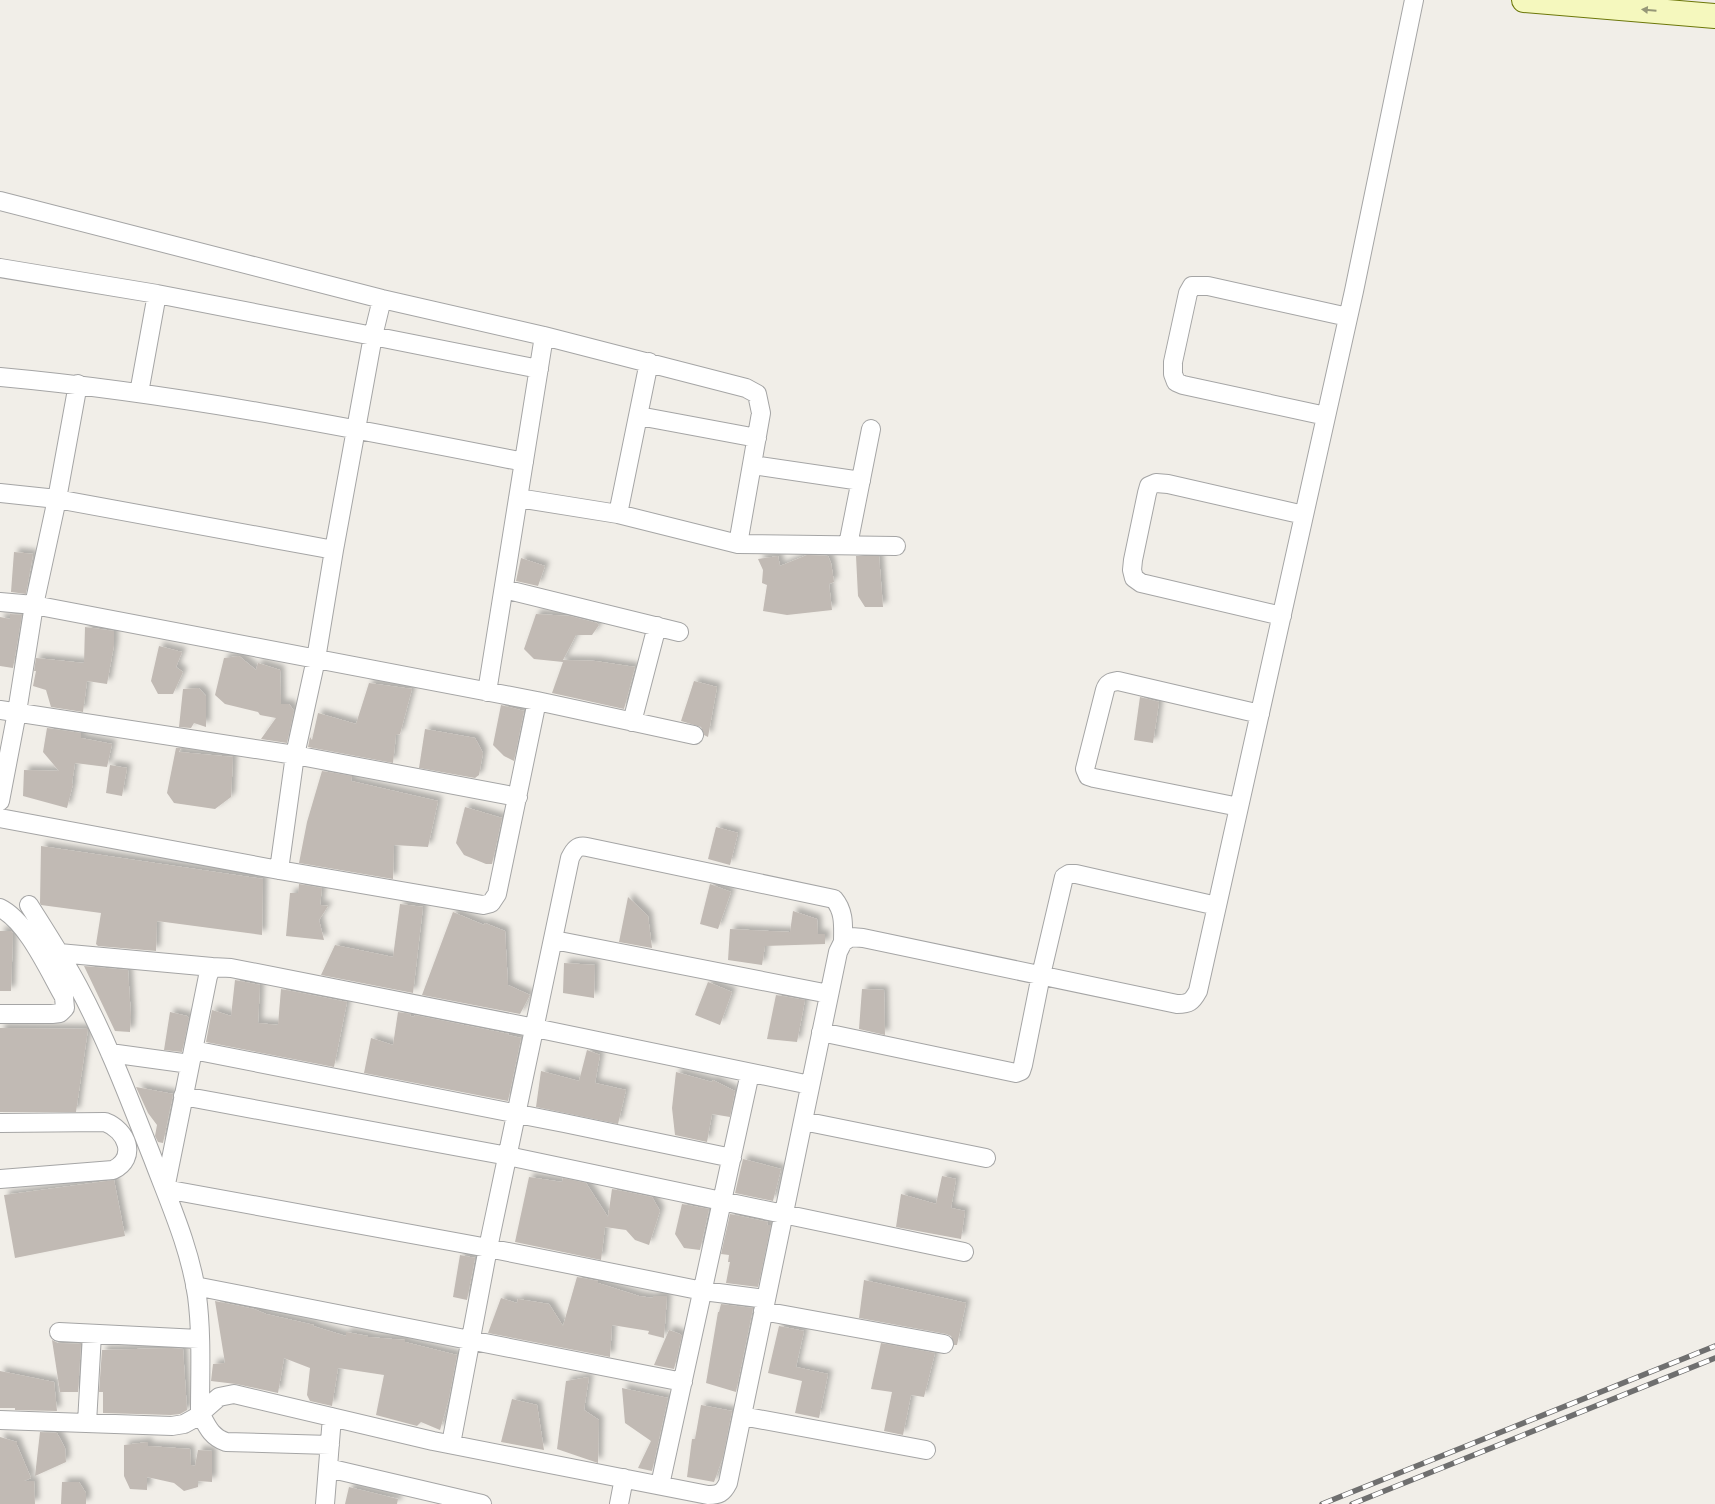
<svg xmlns="http://www.w3.org/2000/svg" width="1715" height="1504" font-family="'Varela Round',sans-serif">
  <defs>
    <filter id="shadow"><feDropShadow dx="4.5" dy="-4.5" stdDeviation="2.5" flood-color="#0004"/></filter>
  </defs>
  <rect width="100%" height="100%" fill="#f1eee8"/>
  <path fill="#c1bab4" filter="url(#shadow)" d="M14 552 33 554 26 594 11 592Z
    M807 555 828 556 831 563 834 582 829 584 832 610 787 615 763 611 767 585 762 583 763 570 758 559 778 556 780 566Z
    M856 556H879L883 607H865L858 596Z
    M521 558 545 566 538 586 516 581Z
    M10 614 22 615 13 668 0 666V617L10 619Z
    M536 614 570 616 597 623 599 625 592 635H576L563 660 595 661 635 667 624 709 552 693 563 662 534 659 524 649Z
    M85 627 114 631V645L107 684 87 681 83 712 51 707 46 690 33 686 36 671H34L36 658 84 663Z
    M159 646 182 652 176 667 183 672 173 694H158L151 681Z
    M239 656 256 670 258 663 280 670 281 704H289L294 711 287 743 261 739 276 718 260 715 258 712 225 704 215 695 224 658Z
    M694 681 717 687 708 737 704 735 701 727 681 721Z
    M369 683 412 689 400 734 396 735 393 763 308 747 310 737 312 740 318 713 356 724Z
    M199 688 206 696V727L194 723 191 728 179 727 183 689Z
    M1140 697 1159 702 1153 743 1134 740Z
    M501 705 524 711 514 761 504 756 493 745Z
    M47 728 81 733V738L112 744 107 767 75 763 72 783 73 784 67 808 23 796 24 770 59 771 43 752Z
    M425 729 475 738 483 753 479 775 475 778 419 768Z
    M176 748H181L179 752 233 757 231 797 215 809 174 803 167 793Z
    M110 765 127 768 122 796 106 793Z
    M322 771 352 776 351 781 438 801 428 847 394 845 393 879 299 863 307 822Z
    M465 807 502 818 492 864H486L464 855 456 843Z
    M716 827 738 833 730 865 708 859Z
    M41 846 263 879 262 935 157 921 156 951 98 946 96 944 101 913 41 905 40 903Z
    M299 884 322 888 320 905 328 906 319 920 324 940 286 936 290 893H298Z
    M710 884 731 892 718 929 700 924Z
    M628 897 648 916 652 948 619 942Z
    M400 904 423 907 413 993 321 975 335 945 393 957Z
    M793 911 817 919 818 934H825V944L765 946 762 965 728 960 730 929 790 932Z
    M453 912 484 925 485 923 505 931 508 985 530 995 520 1014 422 995Z
    M0 931H11L13 933 11 991H0Z
    M564 963 595 965 594 998 563 993Z
    M84 966 128 970 131 1017 130 1032 115 1031Z
    M235 980 260 985 258 1023 278 1025 281 989 347 1002 334 1067 206 1042 212 1010 231 1016Z
    M708 982 732 992 720 1025 695 1015Z
    M862 989 884 990 885 1035 859 1029Z
    M776 995 805 1000 797 1042 767 1039Z
    M170 1012 187 1016 189 1018 182 1052 164 1050Z
    M398 1012 411 1014 410 1016 414 1017 415 1015 509 1034 508 1035 521 1038 508 1101 364 1073 371 1038 393 1045Z
    M0 1028 88 1029 76 1112H0Z
    M587 1050 600 1055 595 1083 626 1090 618 1124 536 1107 541 1071 579 1081Z
    M676 1072 712 1082 713 1080 735 1091 730 1117 712 1114 707 1142 675 1135 672 1108Z
    M136 1087 173 1094 163 1143 158 1142 155 1136 157 1125 148 1113Z
    M743 1159 781 1169 773 1201 735 1193Z
    M942 1176 956 1179 951 1208 965 1211 961 1239 896 1227 901 1194 936 1204Z
    M529 1177 562 1182 563 1178 586 1183 608 1217 612 1189 652 1197 660 1211 649 1245 635 1240 626 1230 605 1227 601 1260 515 1242Z
    M114 1180 125 1236 15 1258 4 1195Z
    M682 1204 709 1209 700 1250 684 1248 675 1234Z
    M730 1214 768 1222 767 1225H771L758 1287 726 1283 730 1262H728L729 1255 721 1254Z
    M460 1255 475 1258 467 1300 453 1297Z
    M577 1277 598 1281V1283L639 1296 653 1298V1296H667L664 1338 648 1334 649 1331 612 1325 610 1357 488 1333 501 1298 517 1303 518 1299 549 1304 563 1326Z
    M864 1280 966 1303 957 1345H954L951 1336 946 1334 859 1318Z
    M215 1301 254 1309 266 1314 314 1325 313 1326 346 1336V1332L368 1336V1337L405 1340V1342L457 1355 449 1398 440 1430 421 1422 417 1426 376 1415 384 1375 338 1368 332 1406 310 1401 307 1395 310 1368 284 1358 278 1393 236 1384 211 1381 213 1364 225 1363Z
    M721 1304 753 1308 736 1392 706 1383 718 1312H719Z
    M779 1326 804 1331 796 1367 828 1374 819 1418 795 1413 802 1381 768 1373Z
    M669 1330 680 1334 682 1336 674 1369 654 1365Z
    M52 1340 58 1343 81 1344 78 1392H60Z
    M881 1343 935 1353 924 1397 911 1395 903 1435 884 1431 892 1392 871 1389Z
    M171 1348 183 1349 187 1410 180 1414 171 1415 103 1413V1392H99L102 1350Z
    M0 1371 54 1382 57 1411 15 1410V1408H0Z
    M589 1377 584 1410 599 1420 598 1463 557 1449 566 1381Z
    M622 1388 668 1398 652 1471 638 1468 651 1441 625 1423Z
    M512 1399 537 1405 544 1450 501 1442Z
    M701 1405 732 1411 723 1457 714 1482 687 1477 692 1439H695Z
    M40 1432 57 1433 65 1448 66 1462 35 1476Z
    M0 1437 17 1442V1445L31 1478 24 1481H34L35 1504H0Z
    M148 1442V1446L190 1449 191 1465 195 1466 198 1450 212 1451V1482L198 1481V1487L184 1491 174 1483 147 1477V1490L130 1489 124 1476V1445Z
    M62 1482H79L86 1493V1504H61Z
    M349 1487 398 1499 397 1504H345Z"/>
  <g fill="none" stroke-linecap="round" stroke-linejoin="round">
    <defs>
      <path id="street" d="M0 201 382 299 544 336 746 388 757 394 761 413 738 544
        M0 268 157 294 373 336 334 550 316 659 295 755 279 870
        M382 299 373 336 539 369
        M0 377C176 393 351 428 524 462
        M139 393 157 294
        M639 416 757 438
        M1326 416 1183 385 1176 382 1173 374V362L1188 293 1192 286H1208L1348 317
        M752 465 861 481
        M0 493 57 499 334 550
        M518 498 618 514 738 544 896 546
        M618 514 649 362
        M848 545 871 429
        M504 589 679 632
        M0 602 34 605 537 701 694 735
        M1282 616 1141 583 1134 578 1132 570 1133 560 1147 493 1149 486 1156 483 1168 484 1304 515
        M487 692 544 336
        M0 710 295 755 518 797
        M632 722 657 626
        M0 801 17 712 34 605 57 499 78 384
        M1239 807 1094 778 1088 776 1085 769 1087 761 1105 690C1107 683 1111 682 1118 681L1260 714
        M0 818 279 870 483 905 491 903 497 894 537 701
        M29 905C46 932 63 958 78 986 108 1042 130 1101 153 1159 170 1204 190 1248 197 1296 202 1334 200 1374 200 1413 207 1426 211 1437 226 1442L330 1445
        M0 908C27 921 49 971 64 997L65 1008 60 1013 52 1014H0
        M554 940 829 994
        M59 953 212 967
        M821 1032 1016 1073 1021 1071 1023 1065 1041 975 1064 877 1069 874H1076L1217 906
        M193 1050 564 1123 732 1158
        M110 1053 190 1064
        M183 1096 508 1156 964 1252
        M803 1121 986 1158
        M0 1123 105 1122C127 1130 138 1158 113 1170L0 1179
        M195 1286 683 1382
        M766 1299 703 1291 488 1248 165 1189 208 976 212 967 231 968 535 1028 810 1085
        M763 1311 944 1344
        M59 1332 199 1339
        M742 1416 926 1450
        M0 1420 172 1426 184 1424 195 1418 219 1397 234 1394 433 1441 708 1495C719 1495 723 1493 728 1483L838 952 843 942 851 937 863 938 1177 1004C1189 1004 1192 1002 1198 991L1354 291 1414 0
        M87 1423 92 1334
        M451 1444 488 1248 570 858C574 850 577 845 587 847L834 899C845 912 843 927 843 942
        M328 1468 482 1504
        M660 1485 750 1073
        M325 1504 332 1417
        M619 1504 624 1478"/>
      <path id="secondary" d="M1524 0 1715 16"/>
    </defs>
    <use href="#street" stroke="#a5a5a5" stroke-width="20"/>
    <use href="#secondary" stroke="#6c7709" stroke-width="26"/>
    <use href="#street" stroke="#fff" stroke-width="18"/>
    <use href="#secondary" stroke="#f5f8be" stroke-width="24"/>
    <defs>
      <path id="rail" d="M1322 1504 1715 1346
        M1352 1504 1715 1358"/>
    </defs>
    <use href="#rail" stroke="#6f6f6f" stroke-width="5.5"/>
    <use href="#rail" stroke="#fff" stroke-width="4" stroke-dasharray="11" stroke-linecap="butt"/>
  </g>
  <defs><path id="oneway-solid" d="M-6-.8H1V-3.2L6.5 0L1 3.2V.8H-6Z" transform="scale(1.25)"/></defs>
  <use fill="#969777" href="#oneway-solid" transform="translate(1649 10) rotate(-175)"/>
</svg>
